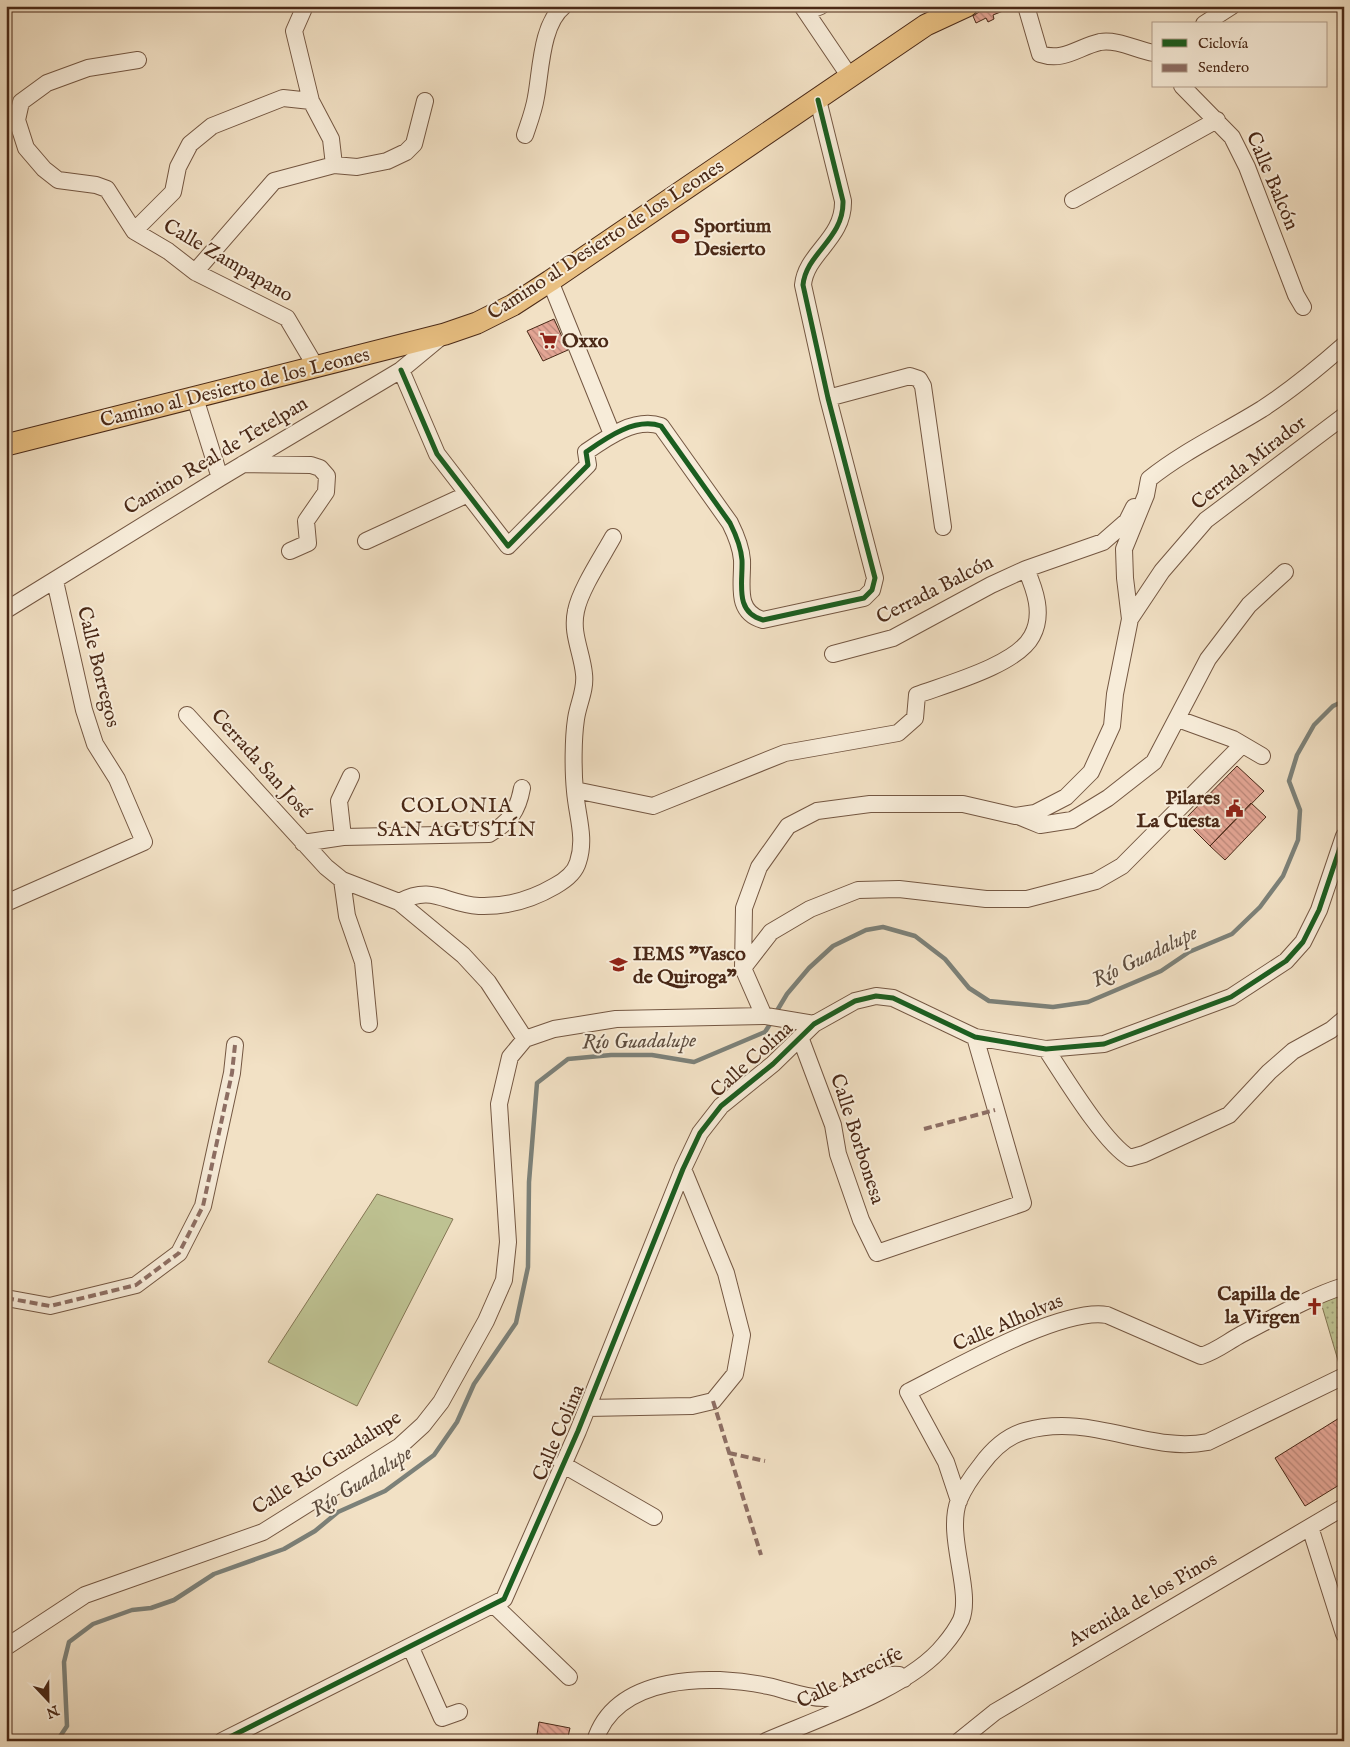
<svg xmlns="http://www.w3.org/2000/svg" width="1350" height="1747" font-family="'IM FELL English',serif">
  <defs>
    <pattern id="park-dots" width="8" height="8" patternUnits="userSpaceOnUse" patternTransform="scale(1.25)"><rect width="8" height="8" fill="#bec292"/><path d="M2 2h.1M6 6h.1" fill="none" stroke="#9c9e76" stroke-width="1.8" stroke-linecap="round"/></pattern>
    <pattern id="building-back-hatch" width="6" height="6" patternUnits="userSpaceOnUse" patternTransform="scale(1.25)"><rect width="6" height="6" fill="#e3a594"/><path d="M-1 5l2 2M0 0l6 6M5-1l2 2" fill="none" stroke="#ba8678"/></pattern>
  </defs>
  <rect width="100%" height="100%" fill="#f2e1c5"/>
  <filter id="stains"><feTurbulence type="fractalNoise" baseFrequency=".004" numOctaves="4"/><feColorMatrix values="0 0 0 0 .2 0 0 0 0 .09 0 0 0 0 .02 0 0 0 .5 -.17"/></filter>
  <radialGradient id="worn" r=".72"><stop offset=".6" stop-color="#630" stop-opacity="0"/><stop offset="1" stop-color="#630" stop-opacity=".3"/></radialGradient>
  <path fill="#bec292" stroke="#847654" d="M377 1194 453 1219 357 1406 268 1362Z"/>
  <path fill="url(#park-dots)" stroke="#847654" d="M1344 1289V1374H1342L1319 1296Z"/>
  <g fill="none" stroke-linecap="round" stroke-linejoin="round">
    <path stroke="#7c8179" stroke-width="4.5" d="M775 1014 787 994 809 968 833 946 866 930 883 927 915 936 945 959 969 988 989 1001 1053 1007 1088 1002 1161 971 1189 952 1232 934 1260 907 1283 876 1298 840 1300 810 1289 781 1297 755 1314 725 1333 706 1344 701
      M57 1741 67 1726 64 1662 69 1642 93 1624 132 1610 151 1608 174 1600 214 1574 284 1549 315 1531 338 1512 385 1491 434 1455 457 1422 474 1384 516 1323 528 1267 529 1182 537 1083 568 1059 611 1055H652L694 1062 765 1032 772 1021"/>
  </g>
  <path fill="url(#building-back-hatch)" stroke="#4a2917" d="M988 6H1001L1003 11 993 15 994 19 988 22 986 18 976 23 973 16Z
    M554 319 568 350 543 361 527 331Z
    M1237 766 1264 791 1210 846 1184 820Z
    M1251 803 1266 817 1225 860 1210 846Z
    M1344 1415V1482L1305 1506 1275 1458Z
    M539 1722 570 1728 567 1741H536Z"/>
  <g fill="none" stroke-linecap="round" stroke-linejoin="round">
    <defs>
      <path id="minor" d="M305 6 294 31 311 101
        M802 6 850 77
        M1026 6 1040 54C1064 62 1078 47 1100 42 1117 39 1137 50 1154 53
        M806 12 821 6
        M1204 24 1232 6
        M138 60 88 68 47 83 21 102 17 120 26 148 44 169 58 180 96 185 107 189 134 231 168 251 195 272 287 318 316 367
        M1182 86 1232 137 1247 167 1296 295 1303 307
        M525 135C529 123 534 110 536 97 541 71 541 24 564 6
        M1073 200 1217 120
        M134 231 173 192 178 167 190 144 212 126 283 98 311 101 331 139 334 165
        M195 272 274 181 334 165 357 167 387 161 406 152 414 144 425 101
        M550 281 612 434
        M401 370 437 454 508 546 588 465 586 452C606 438 635 417 661 426L730 523C736 535 741 547 742 560 743 583 734 612 763 620L864 598 872 590 875 578 828 398 803 285C806 253 844 239 843 201L818 100
        M195 398 220 478
        M828 398 910 376 919 379 923 386 943 527
        M243 464 311 465 320 468 327 476 326 492 306 521 308 543 290 551
        M366 541 468 494
        M6 610 220 478 401 370 442 336
        M1130 619 1162 571 1206 520 1344 416
        M833 654 893 638 991 585 1026 569 1103 542 1127 521 1134 507
        M187 715 326 867 342 880 399 902 463 955 488 982 525 1039
        M1178 719 1233 739 1262 756
        M575 790 653 806 785 753 898 733 915 718 917 695C947 684 1017 665 1032 636 1044 614 1035 590 1026 569
        M1018 816 1040 825 1072 820 1108 798 1154 762 1208 659 1249 605 1285 572
        M343 837 339 801 351 776
        M303 843 343 837 489 834C509 823 518 811 522 788
        M342 880 347 916 363 962 369 1024
        M399 902C433 884 445 904 479 906 506 907 531 900 555 886 564 881 575 873 578 862 586 838 577 816 575 791 573 771 573 739 576 719 578 704 586 690 584 674 582 652 571 634 576 611 580 590 602 557 613 537
        M6 903 144 842 117 779 95 744 84 710 55 581
        M743 968 771 932 810 909 858 890 899 889 986 899H1027L1096 881 1122 866 1242 745
        M764 1016 743 968 744 908 759 867 788 826 817 811 870 804H963L1015 816 1035 813 1066 797 1091 772 1112 726 1115 694 1130 619 1125 578 1124 549 1146 495 1149 479C1184 451 1225 432 1262 409 1291 390 1318 368 1344 345
        M800 1037 833 1125 838 1154 861 1220 877 1253 1023 1203 975 1037
        M1046 1049C1064 1076 1104 1143 1130 1158L1144 1154 1229 1115 1269 1072 1293 1051 1331 1030 1344 1019
        M6 1298 50 1306 136 1285 179 1253 203 1206 232 1073 235 1045
        M587 1408 692 1406 713 1401 735 1374 742 1335 726 1273 683 1169
        M562 1464 654 1517
        M959 1501 946 1462 908 1392C952 1370 1061 1307 1107 1315L1201 1356C1217 1351 1227 1342 1242 1334 1275 1317 1309 1297 1344 1286
        M1310 1527 1344 1634
        M494 1605 569 1677
        M6 1647 85 1595 263 1532 400 1446 423 1425 441 1402 486 1321 504 1280 508 1242 499 1104 510 1057 525 1039 554 1029 616 1019 766 1016 814 1024
        M411 1648 442 1718 459 1712
        M222 1741 504 1599 578 1431 683 1169 700 1133 721 1106 773 1064 814 1024 855 1001 876 996 893 998 975 1037 1046 1049 1104 1044 1231 997 1286 961 1303 942 1319 910 1344 836
        M595 1741C616 1674 711 1674 768 1686 787 1690 804 1698 824 1698 851 1699 872 1672 899 1675L904 1679
        M766 1741C817 1719 910 1688 944 1645 950 1638 957 1628 961 1620 973 1591 945 1535 959 1500 964 1488 973 1475 981 1465 992 1450 1007 1436 1025 1431 1091 1412 1148 1454 1208 1442L1344 1376
        M959 1741 995 1712 1344 1507"/>
      <path id="major" d="M6 445 445 334 477 323 513 305 550 281 926 25 967 6"/>
    </defs>
    <use href="#minor" stroke="#745742" stroke-width="18"/>
    <use href="#major" stroke="#4a2917" stroke-width="23"/>
    <use href="#minor" stroke="#f7ecd9" stroke-width="16"/>
    <use href="#major" stroke="#e9c082" stroke-width="21"/>
    <path stroke="#8d6e63" stroke-width="4" stroke-dasharray="8 4" stroke-linecap="butt" d="M924 1129 995 1110
      M6 1298 50 1306 136 1285 179 1253 203 1206 232 1073 235 1045
      M713 1401 761 1555
      M729 1453 765 1461"/>
    <defs>
      <path id="cycleway" d="M401 370 437 454 508 546 588 465 586 452C606 438 635 417 661 426L730 523C736 535 741 547 742 560 743 583 734 612 763 620L864 598 872 590 875 578 828 398 803 285C806 253 844 239 843 201L818 100
        M222 1741 504 1599 578 1431 683 1169 700 1133 721 1106 773 1064 814 1024 855 1001 876 996 893 998 975 1037 1046 1049 1104 1044 1231 997 1286 961 1303 942 1319 910 1344 836"/>
    </defs>
    <use href="#cycleway" stroke="#f7ecd9" stroke-width="8"/>
    <use href="#cycleway" stroke="#1b5e20" stroke-width="5"/>
  </g>
  <defs>
    <symbol id="stadium-bare" viewBox="-9 -9 18 18"><path d="M0-5a6.5 5 0 1 0 0 10a6.5 5 0 1 0 0-10ZM-3.5-1.8h7v3.6h-7Z" fill="#8f2418" stroke="#f7ecd9" stroke-width="2.5" paint-order="stroke"/></symbol>
    <symbol id="supermarket-bare" viewBox="-9 -9 18 18"><path d="M-6-5.5h2.5l.6 2H6L4.5 2H-2.5L-4.4-4H-6ZM-1.5 3.2a1.3 1.3 0 1 0 .1 0ZM3 3.2a1.3 1.3 0 1 0 .1 0Z" fill="#8f2418" stroke="#f7ecd9" stroke-width="2.5" paint-order="stroke"/></symbol>
    <symbol id="civic-bare" viewBox="-9 -9 18 18"><path d="M-.6-6.5H3V-4.5H.6V-3L4-1V1h2V6H-6V1h2V-1L-.6-3ZM-1.2 2.5V6h2.4V2.5Z" fill="#8f2418" stroke="#f7ecd9" stroke-width="2.5" paint-order="stroke"/></symbol>
    <symbol id="school-bare" viewBox="-9 -9 18 18"><path d="M0-5L7-2L0 1L-7-2ZM-4 1L0 2.5L4 1V4Q0 6-4 4Z" fill="#8f2418" stroke="#f7ecd9" stroke-width="2.5" paint-order="stroke"/></symbol>
    <symbol id="church-bare" viewBox="-9 -9 18 18"><path d="M-1.2-6h2.4v3.5h3.3v2.4h-3.3V6h-2.4V-.1h-3.3v-2.4h3.3Z" fill="#8f2418" stroke="#f7ecd9" stroke-width="2.5" paint-order="stroke"/></symbol>
  </defs>
  <g fill-rule="evenodd">
    <use href="#stadium-bare" x="668" y="224" width="25" height="25"/>
    <use href="#supermarket-bare" x="536" y="328" width="25" height="25"/>
    <use href="#civic-bare" x="1222" y="796" width="25" height="25"/>
    <use href="#school-bare" x="606" y="952" width="25" height="25"/>
    <use href="#church-bare" x="1302" y="1294" width="25" height="25"/>
  </g>
  <g text-anchor="middle" dominant-baseline="central" stroke-width="4" stroke-linejoin="round" paint-order="stroke">
    <g font-size="20" fill="#4a2917" stroke="#f7ecd9">
      <text transform="translate(1272 181) rotate(67)">Calle Balcón</text>
      <text transform="translate(606 240) rotate(-33)">Camino al Desierto de los Leones</text>
      <text transform="translate(228 261) rotate(30)">Calle Zampapano</text>
      <text transform="translate(235 388) rotate(-14)">Camino al Desierto de los Leones</text>
      <text transform="translate(216 456) rotate(-31)">Camino Real de Tetelpan</text>
      <text transform="translate(1249 463) rotate(-38)">Cerrada Mirador</text>
      <text transform="translate(935 590) rotate(-27)">Cerrada Balcón</text>
      <text transform="translate(98 667) rotate(76)">Calle Borregos</text>
      <text transform="translate(261 764) rotate(48)">Cerrada San José</text>
      <text transform="translate(752 1060) rotate(-42)">Calle Colina</text>
      <text transform="translate(857 1139) rotate(72)">Calle Borbonesa</text>
      <text transform="translate(1008 1323) rotate(-23)">Calle Alholvas</text>
      <text transform="translate(559 1433) rotate(-67)">Calle Colina</text>
      <text transform="translate(327 1463) rotate(-33)">Calle Río Guadalupe</text>
      <text transform="translate(1143 1600) rotate(-30)">Avenida de los Pinos</text>
      <text transform="translate(850 1678) rotate(-26)">Calle Arrecife</text>
    </g>
    <g font-size="20" font-weight="bold" fill="#4a2917" stroke="#f7ecd9" text-anchor="start">
      <text x="694" y="226">Sportium<tspan x="694" dy="23">Desierto</tspan></text>
      <text x="562" y="341">Oxxo</text>
      <text x="1220" y="798" text-anchor="end">Pilares<tspan x="1220" dy="23">La Cuesta</tspan></text>
      <text x="633" y="954">IEMS "Vasco<tspan x="633" dy="23">de Quiroga"</tspan></text>
      <text x="1300" y="1294" text-anchor="end">Capilla de<tspan x="1300" dy="23">la Virgen</tspan></text>
    </g>
    <g font-size="21" letter-spacing="1" fill="#4a2917" stroke="#f7ecd9">
      <text x="457" y="806">COLONIA<tspan x="457" dy="24">SAN AGUSTÍN</tspan></text>
    </g>
    <g font-size="21" font-style="italic" fill="#5f4e40" stroke="#f7ecd9">
      <text transform="translate(1145 957) rotate(-26)">Río Guadalupe</text>
      <text transform="translate(639 1042) rotate(-1)">Río Guadalupe</text>
      <text transform="translate(362 1482) rotate(-32)">Río Guadalupe</text>
    </g>
  </g>
  <rect width="1350" height="1747" fill="none" stroke="#f2e1c5" stroke-width="25"/>
  <rect x="8" y="8" width="1335" height="1732" fill="none" stroke="#4a2917" stroke-width="2.5"/>
  <rect x="12" y="12" width="1325" height="1722" fill="none" stroke="#4a2917"/>
  <rect x="1152" y="22" width="175" height="65" fill="#f7ecd9" stroke="#b29e8b"/>
  <rect x="1162" y="39" width="25" height="8" fill="#1b5e20" stroke="#b29e8b"/>
  <text x="1198" y="48" font-size="15" fill="#4a2917">Ciclovía</text>
  <rect x="1162" y="64" width="25" height="8" fill="#8d6e63" stroke="#b29e8b"/>
  <text x="1198" y="72" font-size="15" fill="#4a2917">Sendero</text>
  <g transform="translate(48 1700) rotate(158)" stroke="#f7ecd9" stroke-width="4" paint-order="stroke">
  <path d="M0-4L9 19L0 12L-9 19Z" fill="#4a2917"/>
  <text y="-8" font-size="14" font-weight="bold" text-anchor="middle" fill="#4a2917">N</text>
  </g>
  <rect width="100%" height="100%" filter="url(#stains)"/>
  <rect width="100%" height="100%" fill="url(#worn)"/>
</svg>
